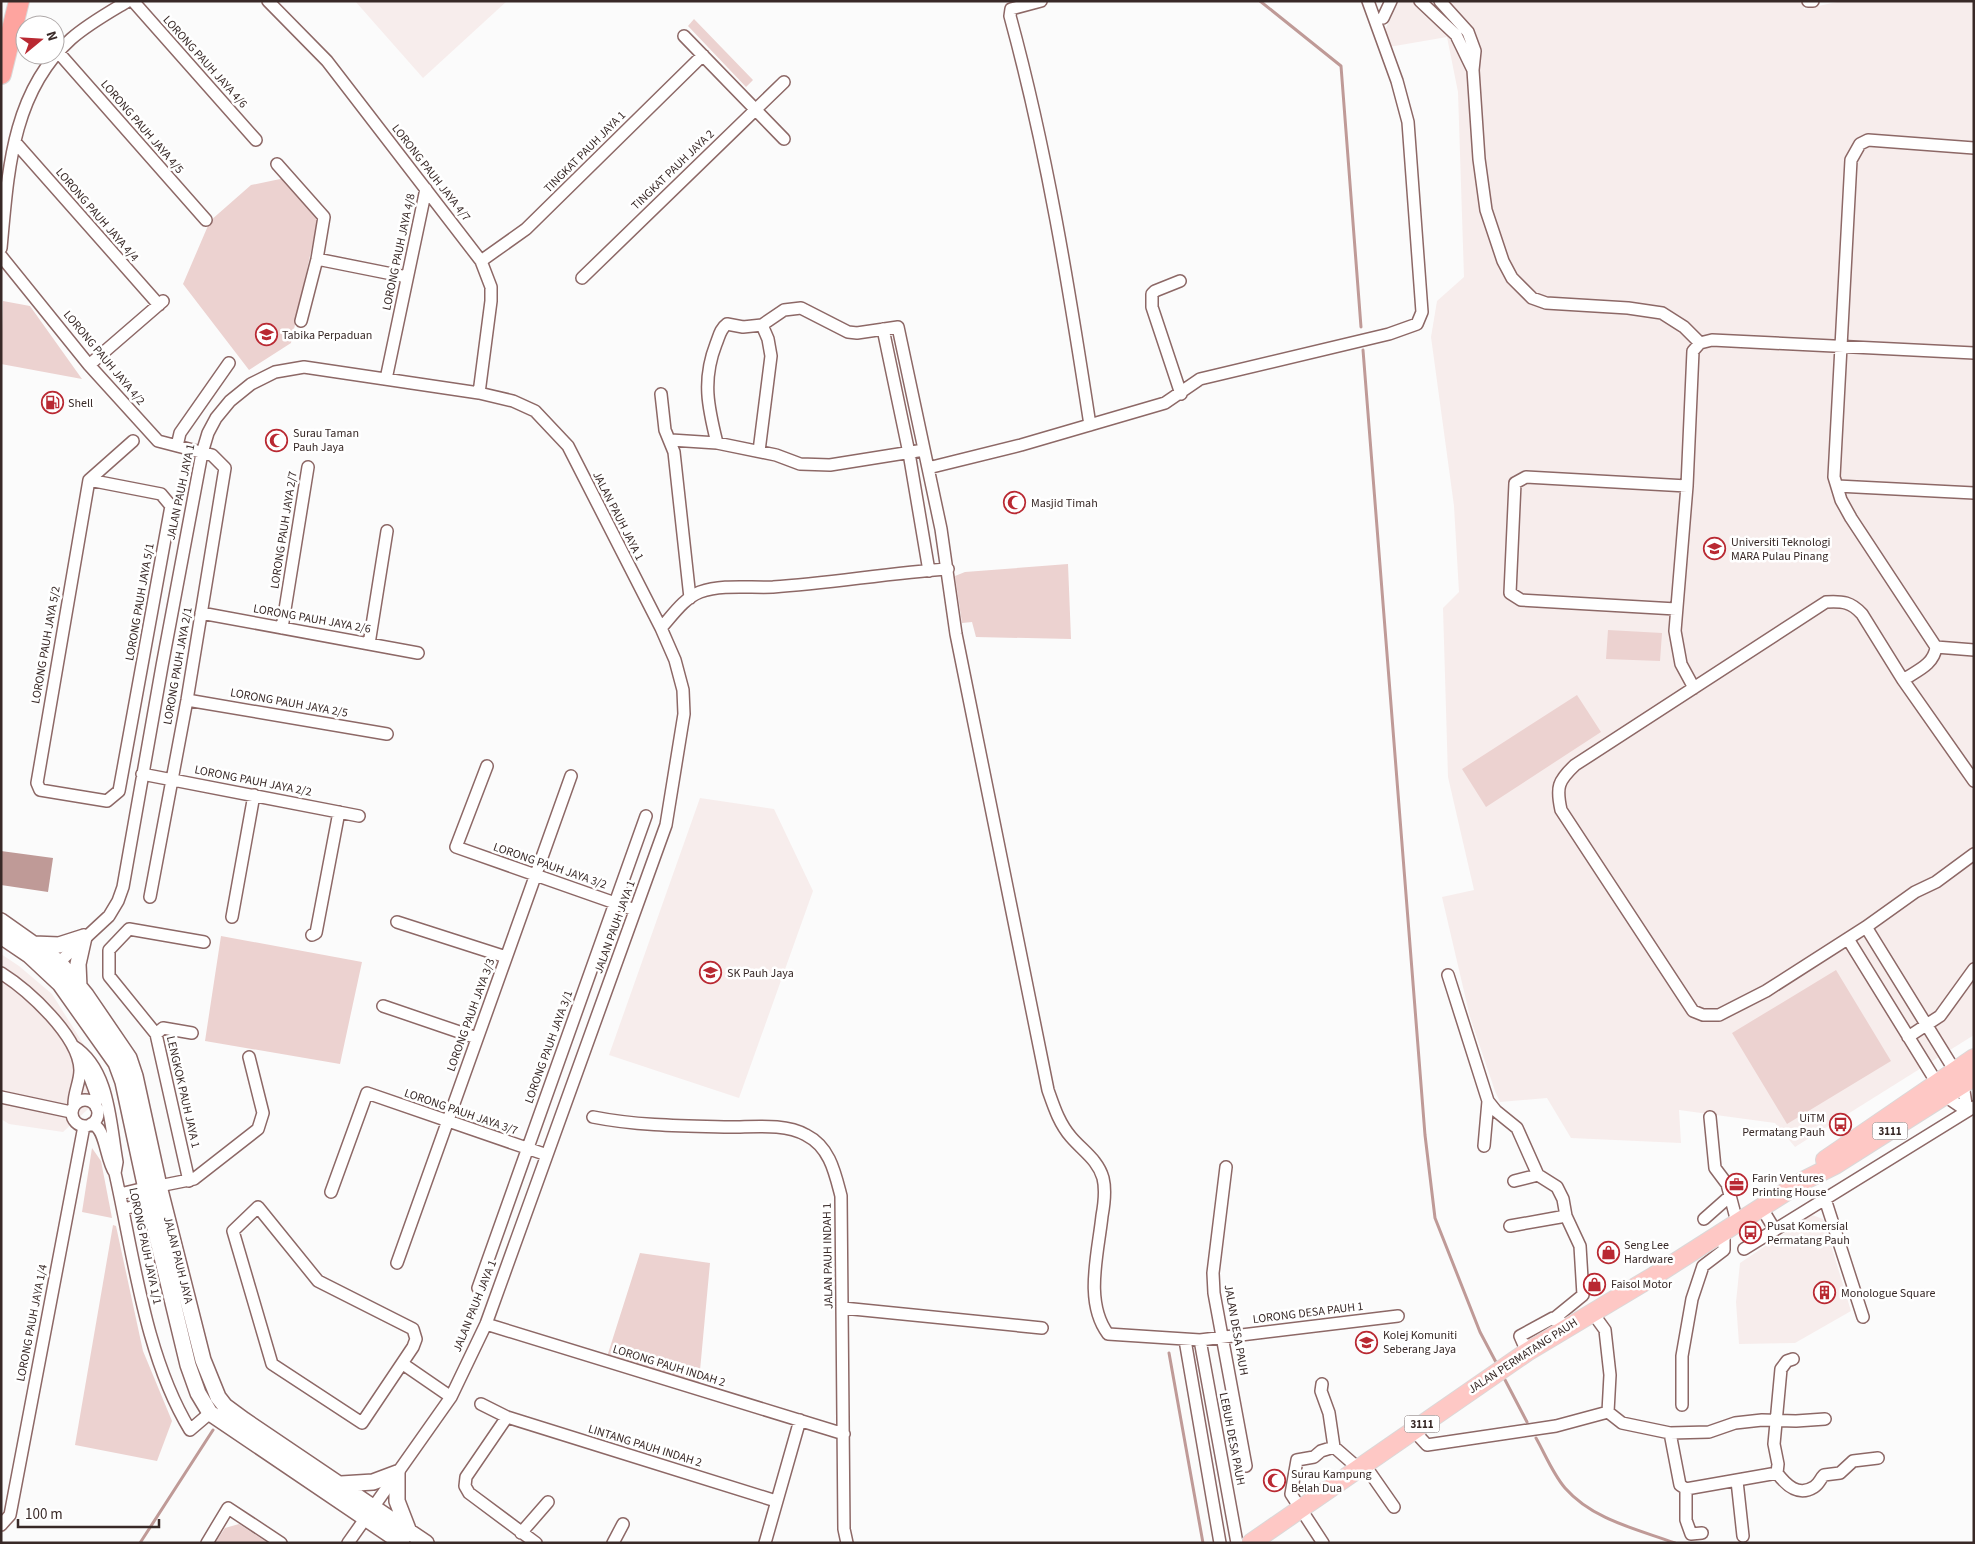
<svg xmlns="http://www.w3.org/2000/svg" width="1975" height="1544" font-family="'Source Sans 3',sans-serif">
  <rect width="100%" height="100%" fill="#fbfbfb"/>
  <path fill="#f7edec" d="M355 1H507L423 78Z
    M1399 1H1803L1804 9 1842 1H1974V1035L1795 1147 1775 1123 1679 1110 1681 1143 1571 1138 1547 1098 1500 1102 1495 1091 1470 1017 1442 897 1474 890 1448 777 1443 608 1459 592 1454 506 1431 337 1437 301 1464 277 1458 92 1447 37 1389 47 1384 32Z
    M700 798 774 809 813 891 739 1098 609 1055Z
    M1 954 19 966 52 994 111 1088 63 1132 9 1124 1 1119Z
    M1812 1215 1823 1219 1851 1311 1795 1343 1739 1344 1736 1302 1740 1263Z"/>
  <path fill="#ecd2d0" d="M694 19 753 80 746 87 688 26Z
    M285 178 318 219 291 343 249 370 183 284 210 221 251 185Z
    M3 301 30 306 82 379 1 364Z
    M1068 564 1071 639 976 637 972 622 962 623 955 576 965 572Z
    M1608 630 1662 633 1660 661 1606 659Z
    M1577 695 1601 732 1486 807 1462 769Z
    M221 936 362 962 340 1064 205 1041Z
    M1836 970 1891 1061 1787 1124 1732 1033Z
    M92 1148 101 1161 112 1218 82 1212Z
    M113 1225 116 1226 143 1351 172 1421 157 1461 75 1445Z
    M640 1253 710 1263 698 1392 605 1363Z
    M239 1524 268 1543H215L225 1528Z"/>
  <path fill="#bf9a97" d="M1 851 53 858 48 892 1 885Z"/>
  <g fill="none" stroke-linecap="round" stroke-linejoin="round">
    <path stroke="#bf9a97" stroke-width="3" d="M1260 1 1341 66 1361 327
      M1363 350 1425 1135 1435 1218 1480 1332 1498 1366
      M1169 1353 1203 1543
      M1503 1376 1527 1422
      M1536 1438C1545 1454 1553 1474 1565 1488 1593 1520 1637 1529 1675 1543
      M140 1543 213 1430"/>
    <defs>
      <path id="street" d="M133 1 256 140
        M268 1 327 61 481 261 491 287V301L479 393
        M1041 1 1011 9 1010 16C1047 151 1069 288 1090 425
        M1420 1 1456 35 1473 70
        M1440 1 1468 32 1475 51 1473 70 1479 159 1486 210 1503 261 1512 278 1532 298 1546 303 1628 308 1662 313 1684 327 1700 343
        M1808 1H1813
        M1383 18 1391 1
        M684 36 784 139
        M58 52 206 220
        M15 142 159 305
        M277 164 324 217 317 259 301 321
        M1 248C8 174 11 93 71 39 88 24 108 13 128 1
        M1 256 89 365 158 441 212 455 225 468 187 700 150 897
        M317 259 407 277
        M481 261 526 229 703 55
        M582 278 784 82
        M1180 281 1155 291 1152 294V307L1181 394
        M883 329 909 453 929 571
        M89 365 163 301
        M386 379 426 189
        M661 394 665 430 674 452 690 598
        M671 440 717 443 776 455 800 464 830 465 924 450
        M717 443C708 407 702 380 716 344 719 337 720 329 727 324L743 327 762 325 784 310 801 308 848 332 857 333 898 327 941 529 956 634 1048 1090C1054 1107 1059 1123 1071 1137 1083 1151 1098 1160 1103 1178 1106 1190 1104 1205 1102 1216 1098 1254 1084 1302 1108 1334L1200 1340 1398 1316
        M177 446 180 433 229 363
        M759 451 771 356 768 339 762 325
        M928 468 1021 445 1165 403 1200 379 1389 334 1417 324 1422 312 1408 122 1397 81 1368 1
        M89 480 161 494 171 506 119 791 107 801 40 790 37 783 89 480 133 441
        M1837 486 1974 493
        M1676 609 1521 600 1510 593 1515 483 1526 477 1687 486
        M201 613 418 653
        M282 628 308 467
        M661 628C672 616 684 598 700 592 723 584 749 588 773 587 831 583 889 573 948 569
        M369 644 387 531
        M1936 647 1974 650
        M1903 680C1916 671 1934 665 1936 647L1851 518 1841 500 1834 477 1851 160 1860 144 1868 140 1974 148
        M1694 688 1681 664 1675 631 1687 486 1693 351 1700 343 1712 340 1974 353
        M187 700 387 734
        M487 766 456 847 635 910
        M142 774 359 816
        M1974 781 1903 680 1862 614C1851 602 1843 601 1826 602L1575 765C1558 781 1556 787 1561 810L1693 1011 1703 1015H1719L1766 991 1866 927 1915 892 1936 882 1974 854
        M232 917 254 795
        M397 922 506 957
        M1866 927 1963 1084 1967 1111
        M312 935 316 933 339 812
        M1848 939 1945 1096 1967 1111
        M54 967 109 916 118 901 123 887 162 666 202 453 208 433 216 418 230 401 251 384 275 372 304 367 479 393 513 401 535 411 568 446 661 628 675 660 683 690 684 714 666 825 486 1324 451 1397 348 1543
        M1 973C28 990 79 1036 80 1070 80 1082 74 1092 74 1104
        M1448 975 1488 1101 1496 1111 1517 1128 1538 1175 1557 1187 1563 1199 1566 1216 1580 1246 1583 1295 1556 1317
        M383 1006 477 1038
        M156 1034 163 1028 192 1033
        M1908 1037 1940 1016 1974 969
        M73 1046C110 1069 110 1124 117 1162L115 1173C134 1257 145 1356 190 1430L210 1413
        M85 1064 96 1094V1107
        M1 1097 71 1112
        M72 1113a13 13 0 1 1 26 0a13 13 0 1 1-26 0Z
        M593 1117C638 1126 685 1126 730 1127 754 1127 785 1123 806 1135 830 1147 835 1173 841 1196L844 1529 847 1543
        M1710 1117 1715 1168 1727 1184 1737 1222
        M91 1124C106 1126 105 1159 115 1173
        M1484 1146 1488 1101
        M1226 1167 1213 1273 1214 1293 1246 1466
        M189 1181 156 1034 109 976V950L129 929 204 942
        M1514 1181 1538 1175
        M159 1186 194 1179 258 1129 263 1113 249 1057
        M331 1192 367 1093 547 1155
        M120 1194 145 1188
        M1825 1199 1863 1317
        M258 1207 318 1281 413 1329 416 1339 413 1347 362 1423 272 1364 233 1231Z
        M1761 1207 1775 1230
        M123 1209 149 1203
        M1704 1219 1730 1196
        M1510 1226 1566 1216
        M1744 1249 1974 1107
        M397 1263 571 776
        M478 1288 646 816
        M843 1308 1042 1328
        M1592 1312 1605 1330 1610 1375 1608 1412 1622 1423 1670 1433 1680 1485 1686 1489 1777 1473
        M486 1324 844 1434
        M1185 1340 1220 1543
        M1200 1340 1237 1543
        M1527 1352 1520 1336 1553 1318 1560 1321
        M1793 1359 1787 1361 1781 1369 1774 1444 1778 1464 1777 1473C1786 1485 1798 1497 1814 1487 1819 1484 1820 1479 1824 1475L1840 1473 1853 1461 1878 1458
        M403 1364 451 1397
        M1322 1384 1321 1391 1329 1413 1334 1447 1358 1468
        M481 1404 507 1417 776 1501
        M1682 1405V1356L1692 1299 1703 1266 1724 1250V1238L1721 1234
        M507 1417 466 1477 465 1486 469 1493 536 1543
        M1413 1430 1427 1445 1556 1426 1608 1412
        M1670 1433 1709 1432 1735 1423 1762 1420 1796 1421 1825 1419
        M1364 1464 1394 1507
        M1737 1481 1743 1536
        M1686 1489V1520L1691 1534 1702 1533
        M1 1525 10 1515 84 1126
        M521 1533 548 1502
        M207 1543 228 1508 281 1543
        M613 1543 623 1524
        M765 1543 800 1420
        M1323 1543 1291 1494 1297 1460 1314 1457 1321 1451 1334 1447"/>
      <path id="secondary" d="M1 921 59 962 86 995 129 1058 135 1076 159 1186 203 1360 218 1397 225 1406 244 1420 426 1543
        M1 936 29 955 60 984 116 1063 123 1082 149 1203 188 1365 198 1393 210 1413 402 1543
        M34 944 59 945 84 937
        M79 987 78 964 84 937
        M341 1484 373 1482 397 1473V1501L409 1532"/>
      <path id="primary" d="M1825 1160 1974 1058
        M1251 1543 1527 1352 1654 1276 1803 1181 1835 1165 1974 1077"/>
      <path id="highway" d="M1 74 19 1"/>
    </defs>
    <use href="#street" stroke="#8d6866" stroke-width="14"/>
    <use href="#secondary" stroke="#8d6866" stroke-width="18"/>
    <use href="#primary" stroke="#dbd8d8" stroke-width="20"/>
    <use href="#highway" stroke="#dbd8d8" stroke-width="22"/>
    <use href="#street" stroke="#fff" stroke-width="11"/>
    <use href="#secondary" stroke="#fff" stroke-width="15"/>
    <use href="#primary" stroke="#fec8c5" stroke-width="18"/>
    <use href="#highway" stroke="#fea49f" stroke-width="20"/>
  </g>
  <defs>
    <symbol id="school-ring" viewBox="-11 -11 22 22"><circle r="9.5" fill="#fff" stroke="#b92932" stroke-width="1.5"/><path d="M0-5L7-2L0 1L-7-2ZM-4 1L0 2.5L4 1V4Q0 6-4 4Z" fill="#b92932"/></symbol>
    <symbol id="fuel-ring" viewBox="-11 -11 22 22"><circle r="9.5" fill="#fff" stroke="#b92932" stroke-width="1.5"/><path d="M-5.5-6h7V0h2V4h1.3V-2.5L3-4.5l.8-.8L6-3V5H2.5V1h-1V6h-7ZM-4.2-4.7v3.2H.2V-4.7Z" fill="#b92932"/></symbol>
    <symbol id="mosque-ring" viewBox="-11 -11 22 22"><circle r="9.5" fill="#fff" stroke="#b92932" stroke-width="1.5"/><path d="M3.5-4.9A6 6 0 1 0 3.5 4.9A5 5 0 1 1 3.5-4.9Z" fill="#b92932"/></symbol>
    <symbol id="university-ring" viewBox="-11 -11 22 22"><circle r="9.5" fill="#fff" stroke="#b92932" stroke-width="1.5"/><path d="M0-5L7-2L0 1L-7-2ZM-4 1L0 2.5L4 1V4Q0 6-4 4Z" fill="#b92932"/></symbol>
    <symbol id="bus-ring" viewBox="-11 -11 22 22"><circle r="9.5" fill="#fff" stroke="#b92932" stroke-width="1.5"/><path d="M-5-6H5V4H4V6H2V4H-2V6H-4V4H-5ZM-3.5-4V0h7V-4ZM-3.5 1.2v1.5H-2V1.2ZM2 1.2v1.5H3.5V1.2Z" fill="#b92932"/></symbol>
    <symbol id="office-ring" viewBox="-11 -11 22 22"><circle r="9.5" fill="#fff" stroke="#b92932" stroke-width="1.5"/><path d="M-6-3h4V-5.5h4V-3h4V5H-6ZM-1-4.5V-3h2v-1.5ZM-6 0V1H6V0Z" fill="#b92932"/></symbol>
    <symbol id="shop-ring" viewBox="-11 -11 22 22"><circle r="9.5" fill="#fff" stroke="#b92932" stroke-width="1.5"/><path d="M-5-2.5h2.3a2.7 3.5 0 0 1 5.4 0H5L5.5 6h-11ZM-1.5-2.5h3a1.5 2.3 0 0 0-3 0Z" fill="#b92932"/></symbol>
    <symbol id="building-ring" viewBox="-11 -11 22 22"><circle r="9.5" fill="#fff" stroke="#b92932" stroke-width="1.5"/><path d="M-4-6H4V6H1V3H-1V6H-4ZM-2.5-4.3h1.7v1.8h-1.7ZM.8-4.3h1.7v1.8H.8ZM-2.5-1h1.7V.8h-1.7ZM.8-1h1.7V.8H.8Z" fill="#b92932"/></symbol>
  </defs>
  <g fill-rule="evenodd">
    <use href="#school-ring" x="254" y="322" width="25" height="25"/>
    <use href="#fuel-ring" x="40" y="390" width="25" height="25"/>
    <use href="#mosque-ring" x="264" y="428" width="25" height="25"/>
    <use href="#mosque-ring" x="1002" y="490" width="25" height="25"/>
    <use href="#university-ring" x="1702" y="536" width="25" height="25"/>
    <use href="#school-ring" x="698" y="960" width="25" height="25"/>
    <use href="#bus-ring" x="1828" y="1112" width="25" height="25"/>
    <use href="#office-ring" x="1724" y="1172" width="25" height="25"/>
    <use href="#bus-ring" x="1738" y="1220" width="25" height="25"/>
    <use href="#shop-ring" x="1596" y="1240" width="25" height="25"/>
    <use href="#shop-ring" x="1582" y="1272" width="25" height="25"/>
    <use href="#building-ring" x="1812" y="1280" width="25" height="25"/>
    <use href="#university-ring" x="1354" y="1330" width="25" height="25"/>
    <use href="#mosque-ring" x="1262" y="1468" width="25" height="25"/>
  </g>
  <g text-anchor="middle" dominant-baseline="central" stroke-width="5" stroke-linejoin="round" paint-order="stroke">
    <g fill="#fff" stroke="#746968" stroke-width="1">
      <rect x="1872.5" y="1122.5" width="35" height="17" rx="4"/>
      <rect x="1404.5" y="1415.5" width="35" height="17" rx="4"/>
    </g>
    <g font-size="11" font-weight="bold" fill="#382927">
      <text x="1890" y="1131">3111</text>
      <text x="1422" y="1424">3111</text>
    </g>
    <g font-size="12" fill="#382927" stroke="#fff">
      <text transform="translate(205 62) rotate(48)">LORONG PAUH JAYA 4/6</text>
      <text transform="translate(142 127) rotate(49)">LORONG PAUH JAYA 4/5</text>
      <text transform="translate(585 152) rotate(-45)">TINGKAT PAUH JAYA 1</text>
      <text transform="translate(673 170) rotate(-44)">TINGKAT PAUH JAYA 2</text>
      <text transform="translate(431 173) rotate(52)">LORONG PAUH JAYA 4/7</text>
      <text transform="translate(97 215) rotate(49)">LORONG PAUH JAYA 4/4</text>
      <text transform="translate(399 252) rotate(-78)">LORONG PAUH JAYA 4/8</text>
      <text transform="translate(104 358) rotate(50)">LORONG PAUH JAYA 4/2</text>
      <text transform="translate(181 492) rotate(-78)">JALAN PAUH JAYA 1</text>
      <text transform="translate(618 516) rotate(63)">JALAN PAUH JAYA 1</text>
      <text transform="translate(284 530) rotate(-81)">LORONG PAUH JAYA 2/7</text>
      <text transform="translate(140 602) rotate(-80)">LORONG PAUH JAYA 5/1</text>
      <text transform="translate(312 619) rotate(10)">LORONG PAUH JAYA 2/6</text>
      <text transform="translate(46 645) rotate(-80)">LORONG PAUH JAYA 5/2</text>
      <text transform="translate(178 666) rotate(-80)">LORONG PAUH JAYA 2/1</text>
      <text transform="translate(289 703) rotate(10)">LORONG PAUH JAYA 2/5</text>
      <text transform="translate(253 781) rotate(11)">LORONG PAUH JAYA 2/2</text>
      <text transform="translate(550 866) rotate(19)">LORONG PAUH JAYA 3/2</text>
      <text transform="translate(615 927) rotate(-70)">JALAN PAUH JAYA 1</text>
      <text transform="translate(471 1015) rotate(-70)">LORONG PAUH JAYA 3/3</text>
      <text transform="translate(549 1047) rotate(-70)">LORONG PAUH JAYA 3/1</text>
      <text transform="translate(183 1092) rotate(77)">LENGKOK PAUH JAYA 1</text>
      <text transform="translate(461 1112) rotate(19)">LORONG PAUH JAYA 3/7</text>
      <text transform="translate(145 1246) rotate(78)">LORONG PAUH JAYA 1/1</text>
      <text transform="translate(828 1256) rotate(-91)">JALAN PAUH INDAH 1</text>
      <text transform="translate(178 1260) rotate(76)">JALAN PAUH JAYA</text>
      <text transform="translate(475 1306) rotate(-68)">JALAN PAUH JAYA 1</text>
      <text transform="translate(1308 1313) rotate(-7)">LORONG DESA PAUH 1</text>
      <text transform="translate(32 1323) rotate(-79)">LORONG PAUH JAYA 1/4</text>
      <text transform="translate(1236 1330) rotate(80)">JALAN DESA PAUH</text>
      <text transform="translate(1523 1356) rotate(-33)">JALAN PERMATANG PAUH</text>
      <text transform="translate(669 1366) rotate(17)">LORONG PAUH INDAH 2</text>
      <text transform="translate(1232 1439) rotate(79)">LEBUH DESA PAUH</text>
      <text transform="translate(645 1446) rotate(17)">LINTANG PAUH INDAH 2</text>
    </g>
    <g font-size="12" fill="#382927" stroke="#fff" text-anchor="start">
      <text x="282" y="335">Tabika Perpaduan</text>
      <text x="68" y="403">Shell</text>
      <text x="293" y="433">Surau Taman<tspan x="293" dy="14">Pauh Jaya</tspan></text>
      <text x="1031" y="503">Masjid Timah</text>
      <text x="1731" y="542">Universiti Teknologi<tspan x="1731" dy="14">MARA Pulau Pinang</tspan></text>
      <text x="727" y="973">SK Pauh Jaya</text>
      <text x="1825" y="1118" text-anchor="end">UiTM<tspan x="1825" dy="14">Permatang Pauh</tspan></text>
      <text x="1752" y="1178">Farin Ventures<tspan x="1752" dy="14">Printing House</tspan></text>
      <text x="1767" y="1226">Pusat Komersial<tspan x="1767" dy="14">Permatang Pauh</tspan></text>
      <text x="1624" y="1245">Seng Lee<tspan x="1624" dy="14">Hardware</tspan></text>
      <text x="1611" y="1284">Faisol Motor</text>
      <text x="1841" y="1293">Monologue Square</text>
      <text x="1383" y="1335">Kolej Komuniti<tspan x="1383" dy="14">Seberang Jaya</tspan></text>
      <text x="1291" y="1474">Surau Kampung<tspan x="1291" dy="14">Belah Dua</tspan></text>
    </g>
  </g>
  <rect width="1975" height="1544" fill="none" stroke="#382927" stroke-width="5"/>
  <g transform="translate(40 40) rotate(72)"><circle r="24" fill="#ffffff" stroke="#afa9a9"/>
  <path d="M0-4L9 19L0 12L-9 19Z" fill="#b92932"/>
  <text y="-8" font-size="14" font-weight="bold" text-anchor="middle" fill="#382927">N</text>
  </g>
  <path d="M18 1519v8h141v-8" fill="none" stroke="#382927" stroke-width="2.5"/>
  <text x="25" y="1519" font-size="15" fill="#382927" stroke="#ffffff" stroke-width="4" paint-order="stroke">100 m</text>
</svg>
